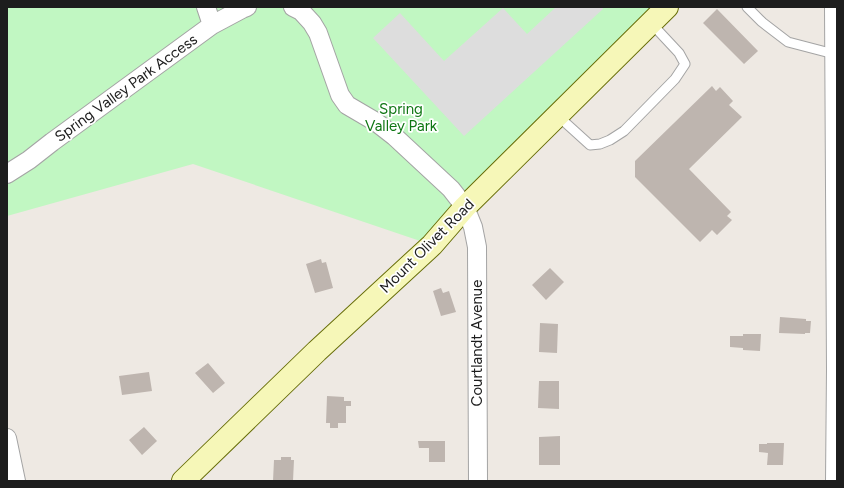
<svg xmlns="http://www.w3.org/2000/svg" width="844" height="488" font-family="Figtree,sans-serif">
  <rect width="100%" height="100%" fill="#eee9e3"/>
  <path fill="#c1f7c2" d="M7 7H670L432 245 193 164 7 216Z"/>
  <path fill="#ddd" d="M556 7H602L603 9 464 136 373 38 400 13 444 61 503 8 527 34Z"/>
  <path fill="#beb5af" d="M717 9 758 51 744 64 703 23Z
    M712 86 716 91 720 87 733 101 729 105 742 117 689 169 731 212 727 216 732 220 717 235 712 230 700 242 635 177V161Z
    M321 259 322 263 326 262 333 288 315 293 306 264Z
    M550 268 564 282 546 300 532 285Z
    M441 288 443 293 449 291 456 312 441 316 433 291Z
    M780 317 806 319V321H811L810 333H805V334L779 333Z
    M540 323 558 324 557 353 539 352Z
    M743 334H761L760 351 743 350V348L730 347V336H743Z
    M208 363 225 383 213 393 195 373Z
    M149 372 152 391 122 395 119 376Z
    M539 381H559V409L538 408Z
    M327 396 344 397V401H351V406H346V423H338V428H330V423H326Z
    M144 427 157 441 142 455 129 440Z
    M560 436V465H539V437Z
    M418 441H445V462H429V448H419Z
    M767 443H784L783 465H767L768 453 759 452V444H767Z
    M281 457H291V460H294L293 481H273L274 460H281Z"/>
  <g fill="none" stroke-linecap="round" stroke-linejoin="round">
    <defs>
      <path id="lane" d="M747 7 762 22 788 42 834 54
        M558 116 590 145 600 144 610 140 624 131 675 79 685 64 679 53 651 23"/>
      <path id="street" d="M206 7 212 25
        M293 7 301 11 312 23 318 33 340 95 347 105 376 122 394 136 451 189 465 207 473 227 477 247 478 481
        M834 7 836 369 835 481
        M7 174 29 160 52 142 212 25 242 9 247 7
        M7 438 16 481"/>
      <path id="secondary" d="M183 481 317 351 432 245 465 207 667 7"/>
    </defs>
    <use href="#lane" stroke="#a4a4a4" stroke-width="11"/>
    <use href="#street" stroke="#a4a4a4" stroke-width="20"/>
    <use href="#secondary" stroke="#686e09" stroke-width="24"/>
    <use href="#lane" stroke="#fff" stroke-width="9"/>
    <use href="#street" stroke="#fff" stroke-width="18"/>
    <use href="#secondary" stroke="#f6f7b8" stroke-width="22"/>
  </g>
  <g text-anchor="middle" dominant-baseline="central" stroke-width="3.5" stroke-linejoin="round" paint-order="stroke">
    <g font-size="15" fill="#1d1d1d" stroke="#fff">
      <text transform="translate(126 88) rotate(-36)">Spring Valley Park Access</text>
      <text transform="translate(427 246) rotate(-45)">Mount Olivet Road</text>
      <text transform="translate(477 343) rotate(-90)">Courtlandt Avenue</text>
    </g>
    <g font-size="15" fill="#0f7613" stroke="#fff">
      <text x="401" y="109">Spring<tspan x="401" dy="17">Valley Park</tspan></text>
    </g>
  </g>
  <rect width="844" height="488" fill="none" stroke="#1d1d1d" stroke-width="16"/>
</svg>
